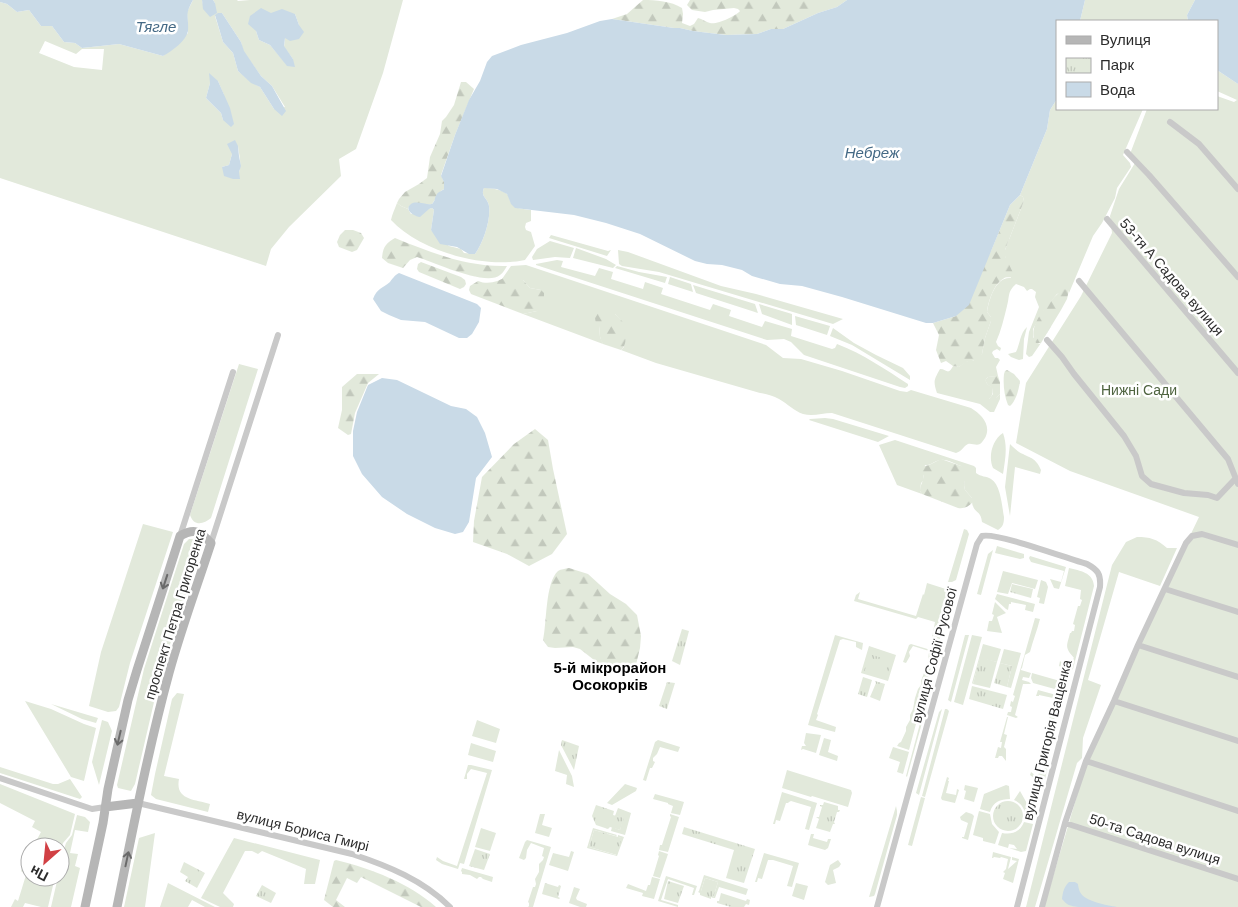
<svg xmlns="http://www.w3.org/2000/svg" width="1238" height="907" font-family="Helvetica,sans-serif">
  <defs>
    <pattern id="forest-firs" width="22" height="20" patternUnits="userSpaceOnUse" patternTransform="scale(1.25)"><rect width="22" height="20" fill="#e2e9db"/><path d="M5 1l3.5 6h-7zM16 11l3.5 6h-7z" fill="#c2c8bc"/></pattern>
    <pattern id="park-tufts" width="24" height="20" patternUnits="userSpaceOnUse" patternTransform="scale(1.25)"><rect width="24" height="20" fill="#e2e9db"/><path d="M3 7l-1-3M5 7V3M7 7l1-3M15 17l-1-3M17 17v-4M19 17l1-3" fill="none" stroke="#c2c8bc"/></pattern>
  </defs>
  <rect width="100%" height="100%" fill="#fff"/>
  <path fill="#e2e9db" fill-rule="evenodd" d="M193 0H202L204 9 215 3 213 0H237L238 1 250 0H403L383 73 356 149 339 159 341 176 289 227 271 249 266 266 0 178V2L7 4 17 12 29 10 41 26H52L64 42 75 43 82 48 119 44 163 56 188 33 187 12ZM222 13 241 42 243 51 261 76 272 86 285 107 274 109 260 87 251 82 238 71 233 53 223 42 215 16ZM295 14 299 25 285 38 284 47 293 59 287 65 270 45 259 40 256 31ZM45 41 76 54 82 49H104L102 70 74 67 39 53ZM218 81 224 95 223 120 221 113 206 98 210 83ZM238 146C239 155 242 164 239 172L222 167 229 165 232 154Z
    M818 0H847L837 7 818 13Z
    M1085 0H1195L1187 15 1188 21H1080Z
    M1217 70 1238 84V907H1044L1087 762 1164 590 1199 517 1070 471 1016 443 1026 383 1081 296 1112 233 1110 216 1119 189 1135 163 1130 154 1147 109H1217V96L1234 102 1237 100 1217 91Z
    M1057 99V109H1143L1123 155 1130 163 1131 167 1117 188 1115 198 1102 223 1093 236 1069 293V290L1057 294 1044 310 1033 329V337L1039 344 1041 343 1032 356 1029 357 1026 354 1029 332 1039 307 1035 297 1036 292 1032 289H1030L1027 291 1024 287 1016 284C1007 292 1010 296 1007 306 1004 318 1001 331 996 342L998 346 1001 348 1000 351 997 349 993 351 992 353 995 358H998L1000 360 996 367 998 376 988 377 986 379C985 384 989 385 992 387 993 393 993 395 989 399H995L1000 394V399L994 412H990L980 404 937 393C933 381 934 380 940 369 947 369 948 376 953 366L959 367C964 363 966 360 973 361L982 354 985 338 991 321V317L987 312C989 299 996 276 1011 278L1005 256V250L1024 201 1023 197 1020 195 1047 129 1050 110Z
    M484 188C491 188 501 189 507 194 509 196 509 198 510 201 514 209 523 209 531 210V221L526 223 525 227 526 230 531 232 535 246 525 260C483 269 420 251 391 220 392 214 395 209 397 203L401 206 408 209 411 214 432 208 434 210 431 230 449 246 461 249 464 253 475 254C483 243 491 220 489 206 488 198 480 197 484 188Z
    M551 235 608 251 611 250 607 256 549 238Z
    M550 241 574 248 570 258 555 257 533 260 532 257 537 249Z
    M576 248 606 259 616 265 613 268 573 258Z
    M618 250 628 252 721 286 756 294 843 319 833 324 659 272 622 266 619 264Z
    M557 260 563 261 561 267 595 276 599 268 613 272 611 279 643 289 645 282 663 288 661 294 710 310 713 304 731 310 729 316 762 327 765 321 792 329 791 336 832 349 835 348 837 344C863 354 885 369 908 384V386L905 388 900 387 804 355 791 342 784 339 767 340 536 265V264Z
    M526 265 766 345 783 358 801 359 842 371 900 391 907 392 911 390 971 408C981 414 992 425 985 438 984 439 982 443 980 444 976 446 972 443 968 444 963 446 963 451 956 453L832 413C822 413 813 417 803 414 794 411 788 404 779 399 773 396 767 394 760 393L656 363 621 350 624 347 625 325 615 314 599 326 600 337 603 344 523 314 537 311 541 290 530 288 523 280 502 279 511 266Z
    M617 266 639 272 667 277 665 283 615 268Z
    M670 277 691 284 693 292 668 284Z
    M693 285 755 304 758 313 696 293Z
    M759 304 792 314V325L762 314Z
    M795 316 830 326 827 335 796 325Z
    M1027 327 1024 339 1023 359 1019 360 1011 357 1008 354 1016 352C1020 344 1020 333 1027 327Z
    M833 328 854 343 876 355 903 368 910 376V380L852 345 830 336Z
    M239 364 258 369 211 518C204 524 194 527 190 515Z
    M825 418 833 419 889 436 878 442 809 420 810 419Z
    M1003 433C1008 447 1005 460 1003 474L993 468C988 457 992 440 1003 433Z
    M895 440 974 466 976 468V473C981 477 986 476 991 479 1001 485 1002 507 1004 517 1004 523 1003 527 998 530L982 522C981 511 975 513 973 506 972 505 972 499 972 498L965 490 964 485 965 481 961 466C954 464 945 457 937 461 931 463 932 465 925 465L923 473 924 480 921 483 920 491 922 494 897 485 879 445Z
    M1010 444C1014 448 1018 452 1023 454 1033 459 1036 459 1041 470L1040 474 1015 467 1010 516 1005 487Z
    M143 524 173 532 130 663 119 707 116 711 108 712 89 706 101 652Z
    M964 529 967 530 969 534 956 580 952 582H948Z
    M1137 537C1150 537 1157 539 1167 548H1177L1160 586 1119 572 1088 680 1101 685 1083 738 1082 758 1077 763 1035 907H1026L1112 565 1126 542Z
    M189 539H193L199 542 201 550 161 672 135 784 131 791 118 788 117 785 144 669 184 544Z
    M997 546 1024 554V558L1020 559 995 553Z
    M993 550 981 595 977 594 988 554Z
    M1030 556 1066 567 1059 589 1054 588 1050 579 1061 582 1064 571 1031 562 1029 558Z
    M1069 568C1080 571 1093 572 1094 586L1073 669 1069 671 1059 666 1060 661 1066 666 1074 658C1064 647 1067 646 1070 633H1071L1072 631H1074L1075 625 1073 624 1078 606H1080L1082 600 1080 599 1081 590 1065 586Z
    M1003 571 1038 580 1035 589 1012 583 1008 594 997 592Z
    M1041 580 1046 582 1048 587 1044 604 1039 603 1040 598 1037 597Z
    M927 583 952 591V593L939 642 935 640 932 637 935 622 918 617 916 619 854 601 856 595 860 592 858 599 916 616 923 594 924 595Z
    M997 594 1035 604 1033 612 1025 610 1026 605 1011 602V604H1009L1008 610 1006 609 995 599Z
    M995 602 1006 613 997 617 1002 633 987 631 989 621H992L994 615 992 614Z
    M1035 618 1040 619C1037 631 1033 640 1030 652L1025 655 1022 668 1021 669V670L1031 673 1029 678 1023 677 1022 680 1029 682 1031 684H1023L1015 715 1018 717 1016 718 1007 715 1008 712H1011L1012 707 1010 706 1011 701 1013 702 1015 696 1013 695Z
    M835 635 863 643 862 650 856 647V642L843 639 840 640 817 714 818 715 816 720 836 727 835 732 808 725Z
    M965 635H969L951 702 948 700Z
    M972 635 982 637 963 705 954 702Z
    M911 644 934 651 935 653 909 750 897 746 899 743 901 742 906 731V727L910 720V715L913 709 915 698 918 689 921 685V681L924 673V670L928 662 929 651 913 646 909 652 910 656 906 663 903 662 909 645Z
    M983 644 1001 649 997 662 980 658 973 684 972 683Z
    M869 646 896 655 888 681 861 673Z
    M1004 649 1021 653 1011 688 1007 687 1012 666 1000 663Z
    M1032 673 1060 681 1065 678 1062 691 1033 683 1031 678Z
    M931 682 933 683 907 777 906 776Z
    M1038 690 1060 696 1045 757 1049 762 1045 779 1041 782 1036 780 1030 775 1031 772 1036 776 1045 768 1039 758 1042 743 1045 741 1047 733 1045 732 1048 719H1049L1050 716H1051L1053 709 1052 707 1053 698 1039 695V696H1036Z
    M177 693 184 694 164 776 179 779C175 800 194 799 210 804L208 812 156 799 151 795 155 774 172 699Z
    M25 701 51 709 84 724 96 728 84 781 71 777Z
    M51 704 98 718 96 723 82 719Z
    M942 709 919 795 916 793 939 712Z
    M945 709H947L949 711 925 797 922 796Z
    M1007 717H1008L1004 734 1007 735 1004 747 1006 749V761L1002 756H999L998 758H995L998 747 1001 748 1002 742H1000Z
    M102 720 108 722 112 731 99 785 92 762Z
    M477 720 500 729 496 743 472 736Z
    M806 733 821 735 816 753 803 749 801 750 802 746H806L804 743Z
    M824 738 831 740 828 752 838 756 837 761 819 755Z
    M658 740 680 747 678 752 660 747 657 754 653 758V761L655 762 652 768H650L646 781 643 780 655 742Z
    M471 743 496 751 493 762 468 755Z
    M893 747 909 752 903 774 897 772 900 762 889 758Z
    M559 750 572 776 574 787 566 784 567 775 555 771Z
    M468 765H471L492 770 464 864 460 863 458 869 442 864 436 860 437 857 443 861 457 866 487 773 471 769 467 774V779H464Z
    M0 767 53 784H58L70 779 82 797 80 799 0 773Z
    M787 770 851 790 852 793 848 807 812 796 811 797 782 788Z
    M947 777 949 778 948 781H949L946 793 956 795 957 789 959 790 955 803 942 800 941 798Z
    M0 784 75 814 70 835 63 843 60 854V847H33L41 832 32 827 35 821 0 803Z
    M625 784 637 788 636 791 612 805 607 803Z
    M1006 785 1009 786 1010 799C1000 799 993 802 990 812L980 809 984 794Z
    M1020 791 1029 807 1031 799 1030 791 1040 794 1033 822 1025 820C1026 811 1023 804 1014 800Z
    M782 792 817 803 809 830 805 829 811 807 791 801 789 802 788 803H786L780 821 776 820 775 824H773Z
    M655 794 684 802 680 815 671 813 673 806 668 804V803L653 799Z
    M921 797 925 798 912 846 908 845Z
    M896 806 897 811V815L875 894 874 896 869 897Z
    M618 808 631 813 625 835 611 831 612 827 620 830 623 818 615 816Z
    M979 811 990 814 992 824 999 832 995 844 983 841V838L973 835Z
    M966 812 972 814 974 816 968 840 962 838V837H964L968 823 961 820 960 817Z
    M540 814H545L542 825 552 828 549 837 535 833Z
    M670 814 679 817 668 852 659 850 660 845H662L671 817 670 816Z
    M77 815 85 817 90 822 88 832 75 830 70 853 78 854 75 866 80 868 71 907H51L58 877H60V866L63 852 66 843 72 835Z
    M1024 822 1033 824 1026 851 1021 852 1009 848 1017 849 1014 845 1009 844 1008 848 998 845 1002 833C1012 835 1020 832 1024 822Z
    M481 828 496 833 490 851 475 847Z
    M593 828 617 835 616 836 594 830 589 847 616 855 621 838 618 837V835L624 837 617 856 587 848Z
    M155 833 145 907H124L139 838Z
    M811 834H814L813 838 827 842 828 839H831L828 848 825 850 808 845Z
    M234 838 320 860 315 884H304L306 869 262 851 258 854 252 851H245L223 893 234 904 233 907H220L201 898Z
    M527 840 551 847 533 907H528L529 906V903L528 902 533 887H535L536 884 535 879 539 872V864L543 860 544 857 542 856 544 848 531 843 527 850 526 858 524 860 519 858 525 842Z
    M571 851 574 852 568 871 549 865 553 853 569 857Z
    M659 851 668 854 660 878 653 876 659 856 658 855Z
    M993 852 1011 857 1008 869 1017 861 1012 860V857L1019 859 1013 883 1003 879 1005 873 1003 872 1006 869 1008 859 1001 857 1000 858 994 857 993 858H992Z
    M764 853 799 863 792 887 787 886 793 866 773 860H768L762 879 758 878 757 882H755Z
    M30 854V877H55L48 907H41L25 903 23 907H11L15 899 18 901 26 875 21 871Z
    M838 860 841 864 839 867 833 870 836 883 828 885 825 882 830 865Z
    M462 868 493 877 492 882 483 879 481 877H479L477 879 470 875 462 874V872L461 871Z
    M704 875 748 889 746 895 719 887 715 898H713L718 882 705 878 701 891H699Z
    M666 876 697 886 694 895H692L694 888 668 879 661 900 678 905V907L658 901Z
    M652 877 660 879 654 899 642 896 643 893 626 888 628 884 646 891 648 885H650Z
    M168 883 215 907H205L192 900 188 907H160Z
    M796 883 808 886 804 900 792 896Z
    M574 887 580 889 576 898 577 900 587 904 586 907H580L569 903Z"/>
  <path fill="url(#forest-firs)" d="M643 0C656 0 671 1 682 8L683 14 682 23 690 26 694 24 698 18C702 19 706 22 710 23 717 25 736 16 740 11L738 9 734 8 713 10 705 12 692 10 687 5 690 0H818V13L783 29H771L757 34 726 35 693 31 680 28H674L612 19 627 14Z
    M461 82H466L474 89 455 135 441 175 444 182V189L441 191 432 204C423 206 412 198 408 209L401 206 397 203 399 199 405 192 419 184 427 178 430 157 440 134 442 121 446 117 454 105Z
    M1020 195 1023 197 1024 201 1005 250V256L1015 277C1010 278 1006 276 1003 279 994 284 988 302 987 312L991 317V321L985 338 982 354 980 359 972 361H968L959 367 953 366 946 361 941 363 936 350 939 335 933 323 956 316 991 251 1010 205Z
    M345 230H353L361 233 364 238 357 250 352 252 339 247 337 242 340 235Z
    M395 238C432 253 467 267 507 266 505 269 503 273 500 275 486 287 434 262 417 257L410 260 403 268 388 263 382 258C383 247 386 243 395 238Z
    M421 262 461 277 465 280 466 284 464 287 460 289 419 272 417 269 418 264Z
    M507 276 518 278 523 280 530 288 541 290 544 293V302L542 306 537 311 523 314 471 294 469 290 470 286 478 281C488 285 498 282 507 276Z
    M1063 289 1069 290 1067 299 1061 310 1041 343H1036C1025 327 1051 299 1063 289Z
    M605 312 615 314 625 324C625 333 628 344 621 350L603 344C599 338 600 333 599 326L596 324 595 318 598 313Z
    M1007 370 1014 374 1020 381C1019 389 1016 401 1010 406L1008 405C1004 395 1003 384 1004 374L1005 371Z
    M357 374H379L368 383 355 413 351 434 348 435 338 428 342 410V387Z
    M996 376H998L1000 382V394L997 397 994 403 989 401V399L993 394 992 388C989 385 985 384 986 379L988 377Z
    M535 429 548 440 553 469 567 534 552 554 529 566 507 554 473 542 474 521 482 477 514 444Z
    M941 459 961 466 965 470V481L964 485 965 490 972 498 973 502C968 507 964 509 958 508L922 494 920 491C920 482 928 478 920 470L921 467 929 465Z
    M569 568 588 574 610 594 626 604 637 615 641 636 640 648 634 673 628 675 603 667 580 649 573 647 555 648 548 647 543 640C547 623 545 583 558 571 561 569 565 569 569 568Z
    M336 860C372 869 409 883 436 907H421L361 877 357 883 347 878 336 900 345 907H333L324 900 334 861Z"/>
  <path fill="url(#park-tufts)" d="M1012 584 1033 589 1031 598 1010 592Z
    M682 629 689 631 680 665 672 661Z
    M869 654 892 661 886 678 864 671Z
    M980 657 997 662 990 688 973 684Z
    M1000 663 1012 666 1007 687 994 683Z
    M863 677 872 680 867 697 858 694Z
    M875 681 885 684 880 701 870 697 876 683Z
    M667 682 675 683 667 709 659 706Z
    M972 686 1007 695 1003 709 969 699Z
    M562 740 579 746 574 770 561 745Z
    M965 785 978 788 974 802 964 799 966 791 964 790Z
    M993 816a15 15 0 1 1 30 0a15 15 0 1 1-30 0Z
    M824 802 838 806V810H840L839 812H837L834 822 835 824H833L830 832 816 828 819 819 816 817H819L822 807 820 806V805H823Z
    M596 805 614 811 613 815 624 818 620 830 610 827 608 829 596 825 592 816Z
    M684 827 755 849 744 883 726 878 734 850 682 834Z
    M594 830 622 838 617 855 589 847Z
    M475 849 490 854 484 870 469 866Z
    M184 862 205 873 197 888 185 881 188 877 180 872Z
    M705 878 718 882 713 898 711 897V899L700 895V893L698 892 699 891H701Z
    M668 881 684 886 678 903 664 899Z
    M545 883 558 887 559 885 561 886 558 897 560 898 559 899 542 894Z
    M262 885 276 893 271 903 256 896Z
    M721 893 746 901 747 899 750 900 749 905 746 904 744 907H731L717 903V901H719Z"/>
  <path fill="#c9dae7" d="M0 0H193C184 16 189 15 188 31 186 41 172 51 163 56L119 44 82 48 75 43 64 42 52 26H41L29 10 17 12 7 4 0 2Z
    M202 0H213L215 3 217 13 210 17 203 9Z
    M847 0H1085L1080 21H1057V99L1050 110 1047 129 1020 195 1010 205 969 305 956 316 933 323H926L842 297 802 286 780 284 752 276 742 270 722 265 707 264 695 261 640 234 606 223 574 215 515 208 511 204 507 194 497 189 484 188C480 197 488 198 489 206 491 220 483 243 475 254H469L457 247 440 244 431 230 434 210 432 208 429 209 420 217C415 217 403 210 411 204 416 200 426 205 432 204 436 200 434 198 437 194 438 192 442 191 444 189V182L441 176 455 135 469 100 480 81 487 62 492 56 521 45 567 33 600 21 612 19 674 28H680L693 31 726 35 757 34 771 29H783L818 13 837 7Z
    M1195 0H1238V84L1217 70V21H1188L1187 15Z
    M261 8 271 13 282 9 295 14 299 25 304 32 299 39 290 41 285 38 284 46 293 59 295 67 287 66 270 45 259 40 256 31 248 24 250 16Z
    M218 13H222L241 42 244 51 261 76 272 86 286 111 282 116 274 109 260 87 251 83 238 71 233 53 223 42 215 15Z
    M209 73 218 81 230 108 234 124 231 127 223 120 221 113 206 98 210 83Z
    M235 140 238 146 239 156 241 166 239 172 240 179H233L224 176 222 167 229 165 232 154 227 144Z
    M399 273 477 304 481 308 479 322 472 334 467 338H459L425 322 401 320 389 315 381 311 373 299C377 288 382 289 390 282 393 278 394 276 399 273Z
    M382 378 397 380 451 406 466 409 477 417 485 433 492 457 476 478 469 522 463 532 455 534 435 528 407 514 382 497 362 474 353 456V431L357 412 368 385Z
    M1069 882H1075L1078 884C1078 886 1079 890 1080 892 1085 902 1107 905 1117 907H1078C1070 906 1067 905 1062 899 1063 891 1064 887 1069 882Z"/>
  <g fill="none" stroke-linecap="round" stroke-linejoin="round">
    <path stroke="#c9c9c9" stroke-width="6" d="M1170 122 1199 144 1238 189
      M1127 152 1149 175 1238 277
      M1107 219 1238 373
      M1079 281 1228 459 1238 484
      M1047 340 1062 357 1074 374 1124 436 1136 456 1142 476 1151 484 1184 493 1208 495 1217 498 1235 479
      M180 536 233 372
      M211 543 278 335
      M1165 589 1238 612
      M1138 645 1238 677
      M1114 701 1238 741
      M1086 761 1238 811
      M0 778 92 809 105 807
      M138 803 352 854C388 866 423 880 450 907
      M1065 823 1238 879
      M877 907 977 544 982 536C997 532 1068 559 1087 564 1098 570 1101 574 1100 587L1017 907
      M1042 907 1065 823 1086 761 1114 701 1138 645 1186 543 1192 536 1202 534 1238 545"/>
    <path stroke="#b6b6b6" stroke-width="9" d="M105 807 138 803
      M85 907 103 823 108 789 128 700 137 670 180 536C194 528 200 531 211 543 197 586 181 629 169 673 148 750 133 829 117 907"/>
  </g>
  <defs><path id="oneway-shaft" d="M-6 0H5M1.5-3L5.5 0L1.5 3" fill="none" stroke-width="1.6" stroke-linecap="round" stroke-linejoin="round" transform="scale(1.25)"/></defs>
  <g stroke="#6a6a6a">
    <use href="#oneway-shaft" transform="translate(165 582) rotate(108)"/>
    <use href="#oneway-shaft" transform="translate(119 738) rotate(103)"/>
    <use href="#oneway-shaft" transform="translate(127 859) rotate(-78)"/>
  </g>
  <g text-anchor="middle" dominant-baseline="central" stroke-width="5" stroke-linejoin="round" paint-order="stroke">
    <g font-size="14" fill="#2c2c2c" stroke="#fff">
      <text transform="translate(1172 277) rotate(49)">53-тя А Садова вулиця</text>
      <text transform="translate(175 614) rotate(-73)">проспект Петра Григоренка</text>
      <text transform="translate(934 655) rotate(-75)">вулиця Софії Русової</text>
      <text transform="translate(1047 740) rotate(-76)">вулиця Григорія Ващенка</text>
      <text transform="translate(303 830) rotate(14)">вулиця Бориса Гмирі</text>
      <text transform="translate(1155 839) rotate(18)">50-та Садова вулиця</text>
    </g>
    <g font-size="14" fill="#4e633f" stroke="#fff">
      <text x="1139" y="390">Нижні Сади</text>
    </g>
    <g font-size="15" font-style="italic" fill="#446985" stroke="#fff">
      <text x="156" y="26">Тягле</text>
      <text x="872" y="152">Небреж</text>
    </g>
    <g font-size="15" font-weight="bold" fill="#000" stroke="#fff">
      <text x="610" y="667">5-й мікрорайон<tspan x="610" dy="17">Осокорків</tspan></text>
    </g>
  </g>
  <rect x="1056" y="20" width="162" height="90" fill="#ffffff" stroke="#ababab"/>
  <rect x="1066" y="36" width="25" height="8" fill="#b6b6b6" stroke="#ababab"/>
  <text x="1100" y="45" font-size="15" fill="#2c2c2c">Вулиця</text>
  <rect x="1066" y="58" width="25" height="15" fill="url(#park-tufts)" stroke="#ababab"/>
  <text x="1100" y="70" font-size="15" fill="#2c2c2c">Парк</text>
  <rect x="1066" y="82" width="25" height="15" fill="#c9dae7" stroke="#ababab"/>
  <text x="1100" y="95" font-size="15" fill="#2c2c2c">Вода</text>
  <g transform="translate(45 862) rotate(207)"><circle r="24" fill="#ffffff" stroke="#ababab"/>
  <path d="M0-4L9 19L0 12L-9 19Z" fill="#d14044"/>
  <text y="-8" font-size="14" font-weight="bold" text-anchor="middle" fill="#2c2c2c">Пн</text>
  </g>
</svg>
